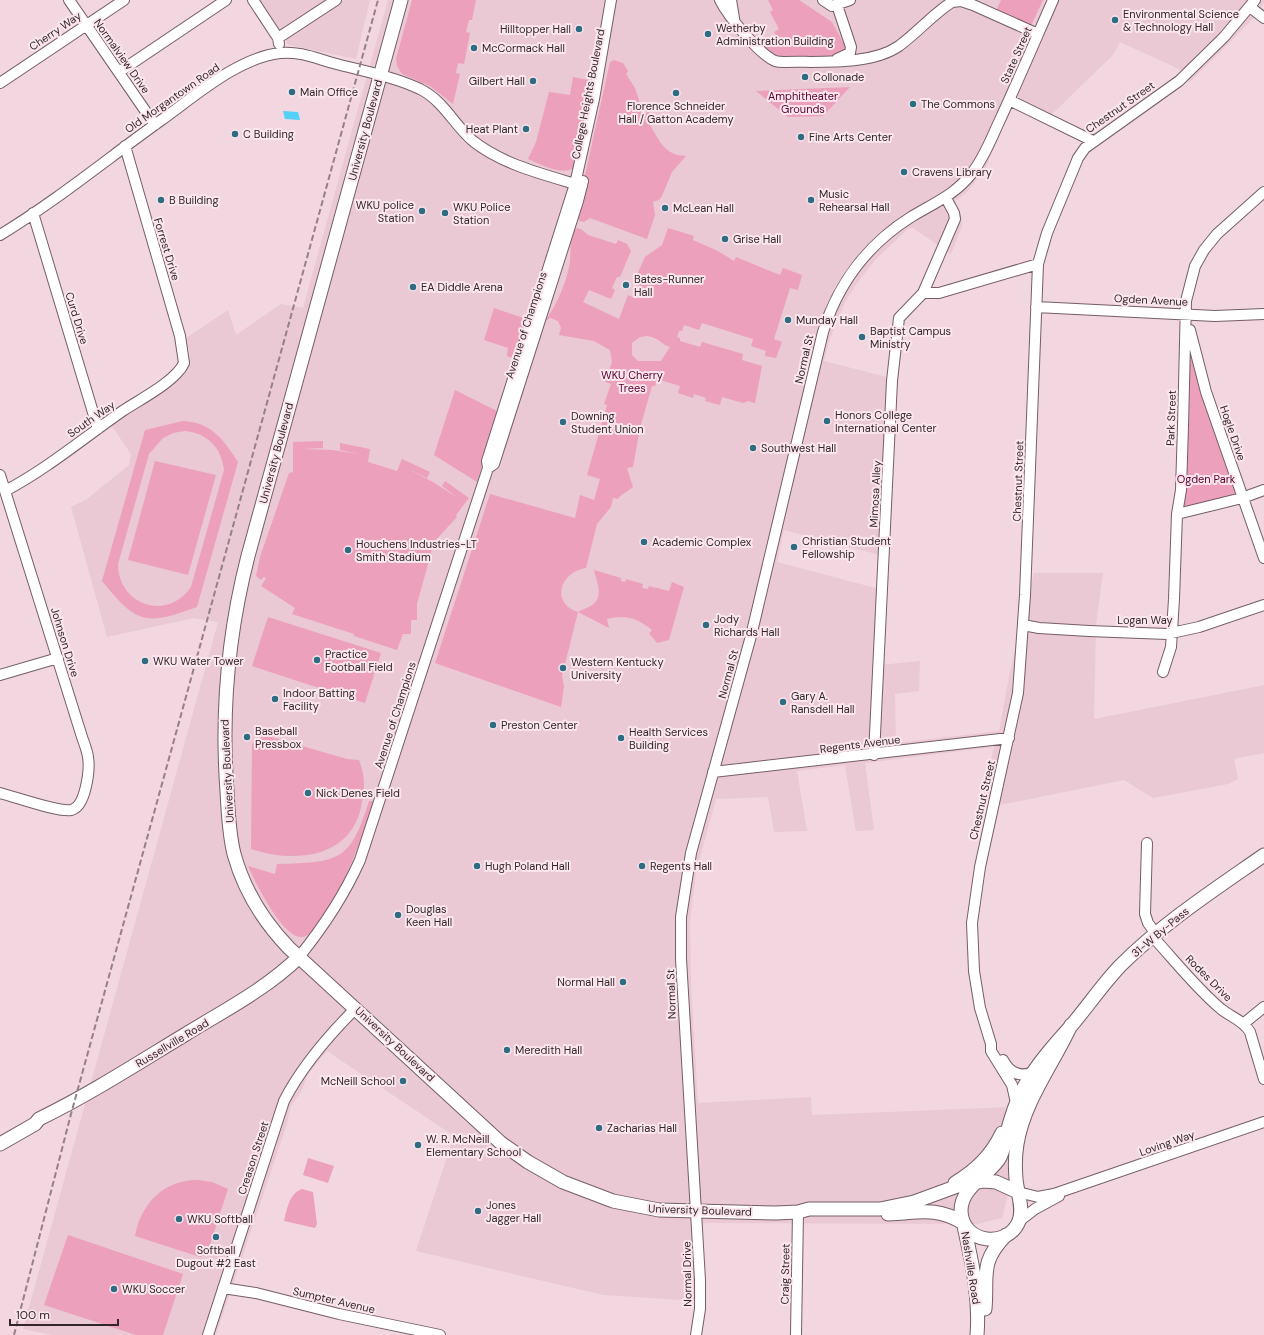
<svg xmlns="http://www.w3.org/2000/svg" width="1264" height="1335" font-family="'DM Sans',sans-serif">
  <rect width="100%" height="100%" fill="#f2d7e0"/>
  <path fill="#eac8d4" d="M257 0H332L279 32Z
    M344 0H370L356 59 289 45 286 42 287 39Z
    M388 0H1264V3L1253 19 1190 82 1179 69 1120 42 1113 55 1049 117 1015 101 985 169 967 192 955 201 961 214 962 226 951 254 913 228H909L875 260 860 279 846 300 831 336 824 361 890 378 884 556 784 530 777 562 883 590 880 665 920 661 919 691 895 694 896 743 999 731 1010 671 1034 573H1103L1096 624 1094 719 1264 685V753L1234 759 1238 779 1228 784 1153 798 1124 780 980 809 994 747 865 763 874 830 856 831 845 765 797 771 807 831 774 832 768 797 716 799 696 872 690 921 691 987 698 1103 811 1097 812 1115 1036 1106 1023 1135 1002 1218 978 1224 690 1223 692 1226 697 1301 603 1295 416 1251 454 1136 327 1051 308 1074 302 1090 291 1106 286 1127 216 1335H52L23 1329 218 622 194 618 107 637 71 507 87 499 129 465 131 454 111 425 177 379 185 371 189 363 190 353 186 338 228 310 236 335 281 304 303 308Z"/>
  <path fill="#eca0bc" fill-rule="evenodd" d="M412 0H476L472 20H469L466 32 470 33 464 64 458 63 456 73 460 74 453 104 430 86 402 74 397 66 396 59Z
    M768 0H799L832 22 847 49 829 58 779 57 765 47 767 39 776 35 774 32 779 29 770 12 773 10Z
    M1001 0H1043L1030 28 995 13Z
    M614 60 623 63 628 71 626 74 635 88 643 113 649 112 652 122 650 125C659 140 665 156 686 156L672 172 662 196 659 200 653 202 655 215 647 239 590 218 584 222 580 221 576 216 610 62Z
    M573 77 594 81 575 167C563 177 540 164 528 159L536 142 549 92 570 95Z
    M850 87 823 116 788 117 756 91Z
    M574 228 581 229 588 235 616 244 618 240 627 244 631 251 620 277H617L612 288 615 290 611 299 589 290 583 302 619 319 628 295 637 299 642 287 633 283 645 257 662 245 668 228 694 236 693 240 718 251 734 261 736 257 780 275 783 268 802 275 798 290 790 288 774 339 782 342 776 358 765 356 766 351 751 346 753 339 702 323 699 330 684 325 682 331H679L677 337 680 338V341L700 347 702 342 743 354 742 360 762 366 755 403 748 401 743 403 722 397 720 405 705 401 706 398 694 394 693 398 678 393 680 386 660 380 659 383 656 382 655 386H652L640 428 633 467 627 468 633 487 619 497 618 499 613 498 611 507 597 524 586 568C560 572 550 603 578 612 583 609 588 608 592 605 604 597 597 582 594 570L621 578V581L625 582 626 579 643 584 642 588 648 589 649 586 669 591 672 582 684 587 669 640 657 643 649 633 652 630C638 618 624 614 607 619L609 628 578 612 562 676 564 686 561 707 435 663 490 494 575 518 580 495 594 500 600 479 587 475 607 405 604 404 611 384 605 382 612 362 610 350 594 341 559 335 561 328 558 321 550 318 544 322C556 308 568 279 570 261 571 250 570 240 572 229ZM647 336C658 337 661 344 670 347L661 361H638L632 355V343L640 337Z
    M494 308 529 320 516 359 507 356 508 348 484 340Z
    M1187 341 1238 495 1182 508Z
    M455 390 499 412 477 482 434 455Z
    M183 421C211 422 224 440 238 462L197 607C145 626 137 624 102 581L145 430ZM185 431C207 433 222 448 224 470L191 587C167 622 118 605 118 564L149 454 163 438 173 433Z
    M323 441V448L302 449 332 450 360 454 340 450V443L370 449 368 462 397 471 402 459 430 472 427 478 408 469 433 482 458 498 442 486 445 481 469 498 456 515 457 517 434 542 417 604V620H411V634H403L397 650 354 636V634L292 614 295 608 261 586 266 578 264 577 261 580 256 576 260 557 289 473 293 472V442Z
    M155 461 216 475 188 575 128 560Z
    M268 617 381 653 365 703 252 666Z
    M264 735 347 759 359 760C365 775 365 787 362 802 354 858 295 864 251 849L252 744Z
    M369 801H374C367 824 328 938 301 937 282 937 255 882 248 866L275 874 277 864C338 862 350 863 369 801Z
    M308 1158 334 1166 328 1183 303 1175Z
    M198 1180 212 1182 228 1189 207 1254 200 1257 135 1236C141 1203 164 1180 198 1180Z
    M302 1189 313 1192 317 1224 315 1228 284 1221C287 1210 289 1193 302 1189Z
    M68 1235 183 1274 163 1335H136L44 1305Z"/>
  <path fill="#54d0f9" d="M283 111 298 112 300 120 285 119Z"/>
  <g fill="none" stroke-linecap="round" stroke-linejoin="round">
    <defs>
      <path id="minor" d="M69 0 155 125
        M253 0 278 38 279 44
        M720 0C728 16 759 54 775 61 778 62 781 62 784 62 819 61 870 66 899 46 918 32 933 14 952 2L961 1 973 5 1038 34
        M731 0 734 18
        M823 0 832 6 850 0
        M1250 7 1264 18
        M278 38 336 0
        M837 59 850 53 851 47 837 5
        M119 72 226 0
        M0 83 124 0
        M1009 100 1093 141
        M33 213 98 429
        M0 235C56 201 107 159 160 121 194 97 237 58 280 53 299 51 315 58 333 63 362 71 392 76 420 89 444 101 454 125 473 141 503 165 546 175 582 186
        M923 293H939L1038 264
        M1036 307 1215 316 1264 314
        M1190 330 1206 392 1264 558
        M488 468 494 464 578 201 583 181
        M0 475 82 737C84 743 87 750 88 757 90 769 86 807 71 810 57 812 16 797 0 793
        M5 491C47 469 85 437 124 410 141 399 176 381 184 363L180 336 125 146
        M1177 514 1242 498 1264 490
        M1023 625 1039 628 1089 631 1167 634 1199 627 1264 605
        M1163 672 1171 647 1174 599 1177 514 1181 490 1183 426 1186 301 1195 266 1204 250 1217 234 1264 192
        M0 675 58 658
        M874 755 892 381 899 318 923 293 955 219 954 213 946 198
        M713 772 1009 738
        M1147 843 1145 914 1148 923 1156 934
        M1153 937C1175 961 1196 988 1221 1009 1231 1017 1244 1021 1250 1032L1264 1079
        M299 957C324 926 344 896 360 860L488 468 487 461 575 184 594 99 611 0
        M1243 1024 1264 1007
        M1003 1060C1010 1073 1020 1078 1033 1072
        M1016 1103 1012 1085 991 1051V1044L980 1008 974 971 972 923 980 867 1018 693 1025 595 1038 264 1047 233 1078 158 1085 148 1179 81 1224 37 1255 0
        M1018 1192 1038 1197 1054 1194 1264 1122
        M1018 1222 1035 1209 1059 1196
        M223 1288 256 1293 339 1314 440 1335
        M208 1335 284 1101C302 1066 328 1036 356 1008
        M696 1335 700 1309V1280L681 959V917L691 853 751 636 823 332C838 284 868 244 911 217 934 203 955 195 972 173 984 158 991 139 999 122 1018 81 1035 41 1053 0
        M796 1335 798 1212"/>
      <path id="major" d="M401 0 248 556C228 634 221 711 227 791 228 812 229 834 234 854 244 890 263 921 289 948L501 1143 528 1162 563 1182 613 1201 659 1210 776 1213 798 1212 809 1209H880L914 1202 963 1184 984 1181 996 1182 1018 1192
        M1071 1025C1053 1064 1024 1101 1017 1144 1015 1156 1015 1167 1016 1179 1017 1192 1024 1208 1019 1221 1008 1249 962 1244 961 1211 961 1187 987 1177 999 1159 1003 1153 1004 1145 1006 1137 1010 1120 1015 1103 1024 1087 1037 1064 1054 1045 1071 1026 1088 1006 1102 985 1120 966 1163 923 1214 890 1264 855
        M0 1144 35 1124 39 1119C90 1094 138 1063 186 1034 225 1010 266 989 299 957
        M955 1183C976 1170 991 1156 1002 1133
        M888 1214C918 1213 936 1206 963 1223
        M964 1226C972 1263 980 1297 977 1335
        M985 1309C988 1275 979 1263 1006 1235"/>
    </defs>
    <use href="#minor" stroke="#755e66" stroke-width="12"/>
    <use href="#major" stroke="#755e66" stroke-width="15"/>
    <use href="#minor" stroke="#fff" stroke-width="10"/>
    <use href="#major" stroke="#fff" stroke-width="13"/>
    <path stroke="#948187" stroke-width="2" stroke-dasharray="6 3" stroke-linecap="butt" d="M14 1335 71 1114 378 0"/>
  </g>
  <g fill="#2e6c82" stroke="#fce6ed" stroke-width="1.5">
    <circle cx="1115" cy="20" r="4"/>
    <circle cx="579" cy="29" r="4"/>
    <circle cx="708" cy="34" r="4"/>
    <circle cx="474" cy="48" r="4"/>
    <circle cx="805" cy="77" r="4"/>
    <circle cx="533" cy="81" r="4"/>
    <circle cx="292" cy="92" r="4"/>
    <circle cx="676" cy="93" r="4"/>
    <circle cx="913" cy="104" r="4"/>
    <circle cx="526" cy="129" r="4"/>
    <circle cx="235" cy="134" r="4"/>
    <circle cx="801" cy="137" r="4"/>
    <circle cx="904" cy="172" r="4"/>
    <circle cx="161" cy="200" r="4"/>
    <circle cx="811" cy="200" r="4"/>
    <circle cx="665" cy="208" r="4"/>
    <circle cx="422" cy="211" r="4"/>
    <circle cx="445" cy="213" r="4"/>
    <circle cx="725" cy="239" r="4"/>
    <circle cx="626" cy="285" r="4"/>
    <circle cx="413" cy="287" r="4"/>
    <circle cx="788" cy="320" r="4"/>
    <circle cx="862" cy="337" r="4"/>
    <circle cx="827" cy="421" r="4"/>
    <circle cx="563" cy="422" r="4"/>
    <circle cx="753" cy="448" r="4"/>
    <circle cx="644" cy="542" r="4"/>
    <circle cx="794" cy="547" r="4"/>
    <circle cx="348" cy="550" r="4"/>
    <circle cx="706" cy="625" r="4"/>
    <circle cx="317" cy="660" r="4"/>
    <circle cx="145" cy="661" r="4"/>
    <circle cx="563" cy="668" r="4"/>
    <circle cx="275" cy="699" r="4"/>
    <circle cx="783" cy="702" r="4"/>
    <circle cx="493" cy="725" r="4"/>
    <circle cx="247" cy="737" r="4"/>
    <circle cx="621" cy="738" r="4"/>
    <circle cx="308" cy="793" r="4"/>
    <circle cx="477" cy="866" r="4"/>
    <circle cx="642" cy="866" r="4"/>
    <circle cx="398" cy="915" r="4"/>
    <circle cx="623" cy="982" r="4"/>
    <circle cx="507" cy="1050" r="4"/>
    <circle cx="403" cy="1081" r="4"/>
    <circle cx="599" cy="1128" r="4"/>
    <circle cx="418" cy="1145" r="4"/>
    <circle cx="478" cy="1211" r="4"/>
    <circle cx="179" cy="1219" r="4"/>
    <circle cx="216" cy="1237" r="4"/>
    <circle cx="114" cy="1289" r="4"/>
  </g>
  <g text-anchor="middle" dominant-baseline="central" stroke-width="4" stroke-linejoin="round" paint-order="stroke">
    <g font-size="11" fill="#31272b" stroke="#fce6ed" text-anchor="start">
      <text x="1123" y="14">Environmental Science<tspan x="1123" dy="13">&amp; Technology Hall</tspan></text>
      <text x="716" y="28">Wetherby<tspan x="716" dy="13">Administration Building</tspan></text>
      <text x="571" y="29" text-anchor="end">Hilltopper Hall</text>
      <text x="482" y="48">McCormack Hall</text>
      <text x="813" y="77">Collonade</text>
      <text x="525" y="81" text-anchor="end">Gilbert Hall</text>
      <text x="300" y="92">Main Office</text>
      <text x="921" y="104">The Commons</text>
      <text x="676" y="106" text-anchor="middle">Florence Schneider<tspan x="676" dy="13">Hall / Gatton Academy</tspan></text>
      <text x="518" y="129" text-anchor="end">Heat Plant</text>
      <text x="243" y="134">C Building</text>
      <text x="809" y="137">Fine Arts Center</text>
      <text x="912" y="172">Cravens Library</text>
      <text x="819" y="194">Music<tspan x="819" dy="13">Rehearsal Hall</tspan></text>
      <text x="169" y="200">B Building</text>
      <text x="414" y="205" text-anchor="end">WKU police<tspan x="414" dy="13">Station</tspan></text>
      <text x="453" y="207">WKU Police<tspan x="453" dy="13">Station</tspan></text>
      <text x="673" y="208">McLean Hall</text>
      <text x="733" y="239">Grise Hall</text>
      <text x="634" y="279">Bates-Runner<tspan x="634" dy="13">Hall</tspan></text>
      <text x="421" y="287">EA Diddle Arena</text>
      <text x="796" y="320">Munday Hall</text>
      <text x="870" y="331">Baptist Campus<tspan x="870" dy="13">Ministry</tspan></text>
      <text x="835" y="415">Honors College<tspan x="835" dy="13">International Center</tspan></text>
      <text x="571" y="416">Downing<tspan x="571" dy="13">Student Union</tspan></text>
      <text x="761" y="448">Southwest Hall</text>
      <text x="802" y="541">Christian Student<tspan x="802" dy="13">Fellowship</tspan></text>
      <text x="652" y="542">Academic Complex</text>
      <text x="356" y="544">Houchens Industries-LT<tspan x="356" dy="13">Smith Stadium</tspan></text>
      <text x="714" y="619">Jody<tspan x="714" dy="13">Richards Hall</tspan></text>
      <text x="325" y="654">Practice<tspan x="325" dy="13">Football Field</tspan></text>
      <text x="153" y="661">WKU Water Tower</text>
      <text x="571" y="662">Western Kentucky<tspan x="571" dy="13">University</tspan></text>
      <text x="283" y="693">Indoor Batting<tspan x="283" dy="13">Facility</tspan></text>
      <text x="791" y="696">Gary A.<tspan x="791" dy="13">Ransdell Hall</tspan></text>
      <text x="501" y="725">Preston Center</text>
      <text x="255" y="731">Baseball<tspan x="255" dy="13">Pressbox</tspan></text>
      <text x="629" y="732">Health Services<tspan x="629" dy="13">Building</tspan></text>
      <text x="316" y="793">Nick Denes Field</text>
      <text x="485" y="866">Hugh Poland Hall</text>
      <text x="650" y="866">Regents Hall</text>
      <text x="406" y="909">Douglas<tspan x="406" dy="13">Keen Hall</tspan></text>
      <text x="615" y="982" text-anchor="end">Normal Hall</text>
      <text x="515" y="1050">Meredith Hall</text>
      <text x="395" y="1081" text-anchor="end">McNeill School</text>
      <text x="607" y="1128">Zacharias Hall</text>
      <text x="426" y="1139">W. R. McNeill<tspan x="426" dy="13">Elementary School</tspan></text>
      <text x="486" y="1205">Jones<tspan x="486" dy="13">Jagger Hall</tspan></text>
      <text x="187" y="1219">WKU Softball</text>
      <text x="216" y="1250" text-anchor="middle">Softball<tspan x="216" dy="13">Dugout #2 East</tspan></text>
      <text x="122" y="1289">WKU Soccer</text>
    </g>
    <g font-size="11" fill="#31272b" stroke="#fce6ed">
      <text transform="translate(55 31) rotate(-34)">Cherry Way</text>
      <text transform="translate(1016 55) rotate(-66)">State Street</text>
      <text transform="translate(122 56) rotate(55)">Normalview Drive</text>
      <text transform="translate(588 94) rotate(-79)">College Heights Boulevard</text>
      <text transform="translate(172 98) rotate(-35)">Old Morgantown Road</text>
      <text transform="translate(1120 107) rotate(-35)">Chestnut Street</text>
      <text transform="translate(365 130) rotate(-75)">University Boulevard</text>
      <text transform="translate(167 249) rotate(73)">Forrest Drive</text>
      <text transform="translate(1151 300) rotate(3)">Ogden Avenue</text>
      <text transform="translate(77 318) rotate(73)">Curd Drive</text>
      <text transform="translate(526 325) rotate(-72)">Avenue of Champions</text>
      <text transform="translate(804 359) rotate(-77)">Normal St</text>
      <text transform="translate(1171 418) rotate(-88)">Park Street</text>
      <text transform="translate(91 419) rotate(-35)">South Way</text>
      <text transform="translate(1233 433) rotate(71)">Hogle Drive</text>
      <text transform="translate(276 453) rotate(-75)">University Boulevard</text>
      <text transform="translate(1018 481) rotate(-88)">Chestnut Street</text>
      <text transform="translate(875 494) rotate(-87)">Mimosa Alley</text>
      <text x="1145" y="620">Logan Way</text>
      <text transform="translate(65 642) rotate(73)">Johnson Drive</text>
      <text transform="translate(728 674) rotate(-75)">Normal St</text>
      <text transform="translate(395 715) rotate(-72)">Avenue of Champions</text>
      <text transform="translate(860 744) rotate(-7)">Regents Avenue</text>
      <text transform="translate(227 771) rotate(-93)">University Boulevard</text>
      <text transform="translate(982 800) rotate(-77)">Chestnut Street</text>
      <text transform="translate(1160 932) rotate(-40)">31-W By-Pass</text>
      <text transform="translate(1209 978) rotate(45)">Rodes Drive</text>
      <text transform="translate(671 994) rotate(-92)">Normal St</text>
      <text transform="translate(172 1043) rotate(-31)">Russellville Road</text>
      <text transform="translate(395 1044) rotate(43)">University Boulevard</text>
      <text transform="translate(1167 1143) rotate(-19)">Loving Way</text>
      <text transform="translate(253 1158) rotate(-72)">Creason Street</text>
      <text transform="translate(700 1210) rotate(2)">University Boulevard</text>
      <text transform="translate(971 1268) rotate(81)">Nashville Road</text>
      <text transform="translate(687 1274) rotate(-91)">Normal Drive</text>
      <text transform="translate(785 1274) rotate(-89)">Craig Street</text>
      <text transform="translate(334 1300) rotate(13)">Sumpter Avenue</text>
    </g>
    <g font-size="11" fill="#590231" stroke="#fce6ed">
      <text x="803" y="96">Amphitheater<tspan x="803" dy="13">Grounds</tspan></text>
      <text x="632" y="375">WKU Cherry<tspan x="632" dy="13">Trees</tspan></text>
      <text x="1206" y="479">Ogden Park</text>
    </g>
  </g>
  <path d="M10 1319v6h108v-6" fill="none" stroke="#31272b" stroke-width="2"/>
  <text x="16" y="1319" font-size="12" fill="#31272b" stroke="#fce6ed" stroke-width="3" paint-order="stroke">100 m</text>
</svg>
